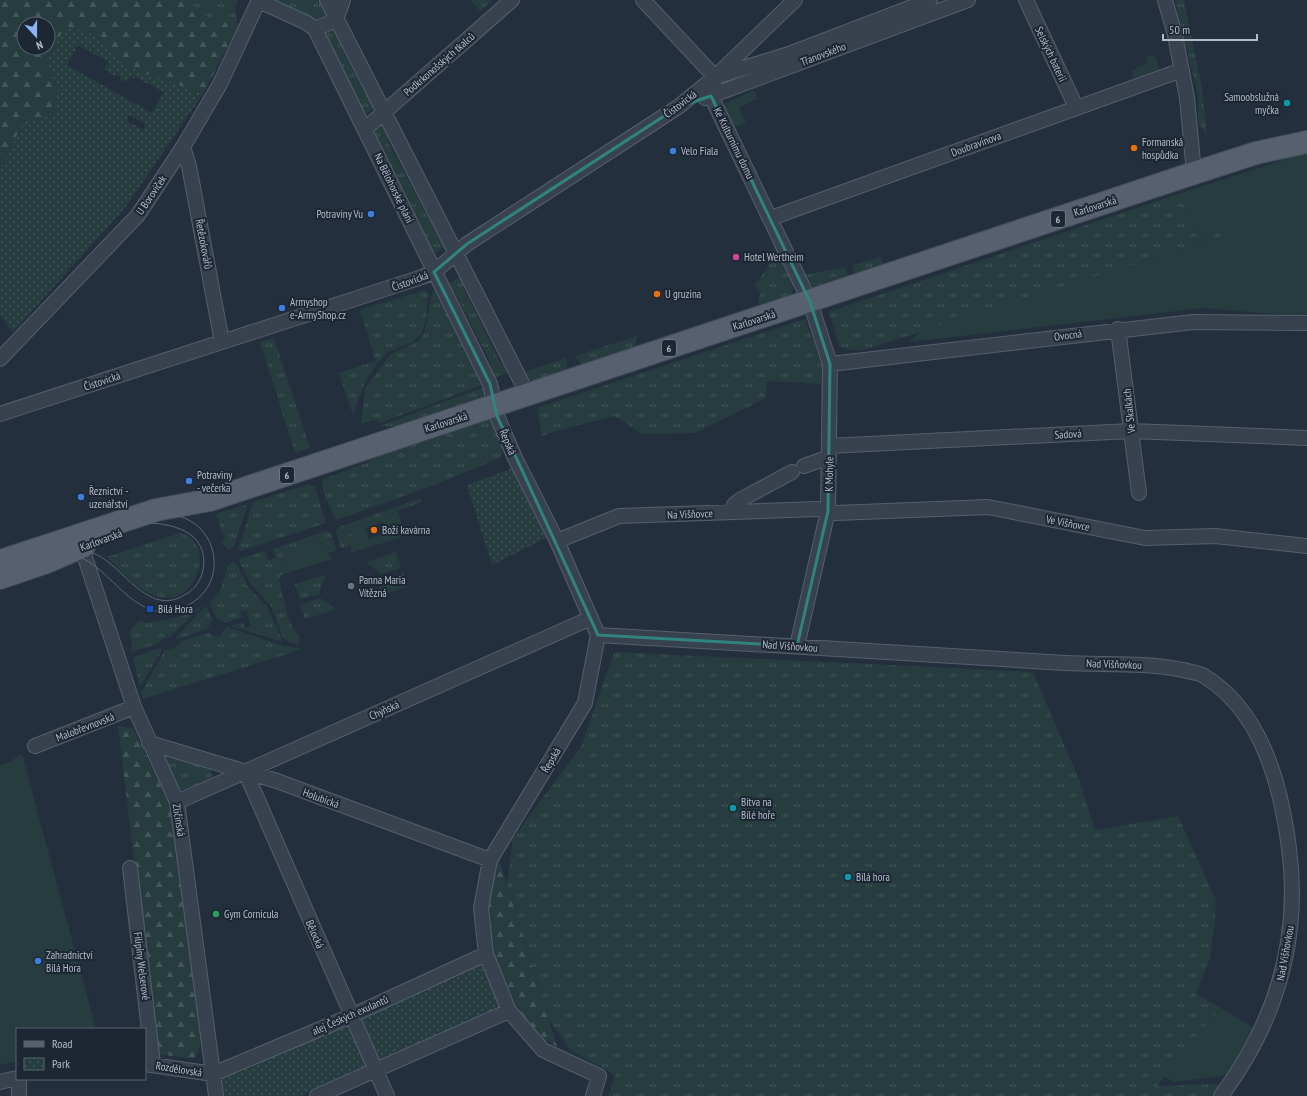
<svg xmlns="http://www.w3.org/2000/svg" width="1307" height="1096" font-family="'PT Sans Narrow',sans-serif">
  <defs>
    <pattern id="grass-tufts" width="24" height="20" patternUnits="userSpaceOnUse"><rect width="24" height="20" fill="#263c3f"/><path d="M3 7l-1-3M5 7V3M7 7l1-3M15 17l-1-3M17 17v-4M19 17l1-3" fill="none" stroke="#435659"/></pattern>
    <pattern id="forest-firs" width="22" height="20" patternUnits="userSpaceOnUse"><rect width="22" height="20" fill="#263c3f"/><path d="M5 1l3.5 6h-7zM16 11l3.5 6h-7z" fill="#435659"/></pattern>
    <pattern id="park-dots" width="8" height="8" patternUnits="userSpaceOnUse"><rect width="8" height="8" fill="#263c3f"/><path d="M2 2h.1M6 6h.1" fill="none" stroke="#435659" stroke-width="1.8" stroke-linecap="round"/></pattern>
  </defs>
  <rect width="100%" height="100%" fill="#242f3e"/>
  <path fill="url(#grass-tufts)" d="M190 0H238L235 8 238 27 199 14Z
    M277 0H323C326 12 328 16 317 22L281 4Z
    M471 0H493L480 11Z
    M1175 0H1184L1202 88 1207 136 1198 122V95Z
    M332 28 335 29 344 44 342 49 365 94 369 95 374 104 371 111 367 113 364 112 325 33 327 29Z
    M377 125 384 127 390 136 388 142 437 235 442 238 444 243V247L437 252 430 250 428 246V240L380 146 376 144 371 131Z
    M1178 194 1201 238 1222 231 1225 236 863 350H850L840 347 829 312Z
    M775 243 794 283 792 295 766 308 759 303 758 298 761 294 755 285 768 267Z
    M881 257 886 268 856 278 852 265Z
    M845 267 848 276V280L816 288 809 283 804 275Z
    M463 276 466 281 463 287 500 362 507 363 511 371 493 378 489 372 492 365 454 291 447 290 445 285Z
    M437 289 485 384 380 423 374 420 361 424 365 389 390 355 419 341 425 331 432 292Z
    M425 290 428 294 426 319 421 334 413 342 388 352 377 364 365 382 353 415 339 373 376 361 360 310Z
    M805 319 824 369 821 371V384L767 381 766 398 695 433 643 434 614 416 559 430 542 436 537 408Z
    M637 336 635 348 588 366 582 364 575 356Z
    M274 338 310 448 295 453 260 342Z
    M566 358 567 369 564 373C551 377 533 388 524 374L527 371Z
    M486 386V392L479 401 409 425 377 427Z
    M489 417 492 419 504 447 500 458 432 486 336 520C333 511 318 489 323 479L369 462 377 455Z
    M309 484 315 487 326 523 240 551 238 550 253 502Z
    M421 498 422 502 351 528V544L346 548H341L336 531 339 527Z
    M245 505 247 507 234 546 229 550 221 541 225 540 216 514Z
    M326 531 331 534 336 549 332 553 327 552 318 539 283 551 287 573 281 575 279 580C283 592 288 629 299 635V644L291 643 283 638 271 606 251 584 239 561 241 558 265 551 268 560 276 558 273 549Z
    M180 533C219 542 196 615 151 594 135 587 120 569 107 557Z
    M396 552 401 568 381 574 366 562Z
    M231 562 236 563 248 587 267 607 283 642 231 626 243 622 245 628 251 626 246 610 240 612 242 617 225 623 216 618 210 604 221 588 227 567Z
    M403 573 407 587 377 597 376 595 383 580Z
    M325 575 326 578 323 580 319 594 300 599 295 584Z
    M320 598 334 607 335 610 305 619 300 605Z
    M205 603 171 636 163 639 157 644 131 652 132 644 129 633 138 621 143 620 144 623C166 620 187 618 205 603Z
    M205 607H207L212 620 207 629 178 639 176 637Z
    M227 627 284 646 300 648V650L143 699 141 693 165 650 175 648 180 642 208 633 214 637 220 636Z
    M160 648 162 650 140 687 133 658Z
    M614 652 1033 672 1080 782 1095 830 1178 816 1216 900 1215 920 1210 958 1196 994 1221 1008 1157 1086 1221 1084 1213 1096H608L615 1075 571 1050 549 1020 507 884 513 838 582 745Z
    M174 756 211 769 212 774 211 780 187 791 177 789 165 761 167 758Z"/>
  <path fill="url(#forest-firs)" fill-rule="evenodd" d="M0 0H190L199 14 238 27 203 94 129 67 107 45 94 35 70 29 46 65 59 88 56 112 21 126 0 171ZM24 24H48V48H24Z
    M118 726 133 728 173 811 202 1039 198 1053 193 1059 159 1054 157 1050Z
    M499 859 557 1047 545 1039 520 1014 490 946 488 906 494 871Z"/>
  <path fill="url(#park-dots)" fill-rule="evenodd" d="M70 28 94 35 107 45 129 67 203 94 125 208 13 332 0 315V171L21 126 56 112 59 88 46 65 61 34ZM78 45 109 62 104 70 115 76 116 75 121 77 120 79 126 82 130 76 134 78 135 77 164 92 152 113 67 65ZM129 115 146 124 144 130 126 121Z
    M515 467 548 537 492 565 467 485Z
    M481 964 501 1009 377 1063 360 1019Z
    M348 1024 367 1067 300 1096H223L220 1079Z"/>
  <path fill="#263c3f" fill-rule="evenodd" d="M1155 55 1160 71 1135 80 1132 71 1137 69V67L1148 64 1146 57Z
    M754 90 758 99 739 107 746 123 735 127 724 104Z
    M1307 154V317L1203 308 910 342 921 331 1225 236 1222 232 1201 238 1178 194 1296 156Z
    M398 511 403 528 401 532 402 537 351 553V528ZM382 522 386 533 369 539 365 528Z
    M318 539 332 559 287 573 283 551Z
    M22 754 96 1029H17V1061L0 1065V765L9 762Z
    M1221 1008 1254 1028 1228 1075 1175 1082 1164 1077Z"/>
  <g fill="none" stroke-linecap="round" stroke-linejoin="round">
    <defs>
      <path id="minor" d="M327 0 528 395
        M643 0 715 77
        M1026 0 1076 107
        M1165 0 1175 35 1187 98 1194 173
        M259 1 307 23 315 29 490 384 497 416 515 458 557 541 598 635 585 703 490 860 481 908 486 954 509 1011 543 1050 599 1076 593 1096
        M315 29 336 20 343 0
        M718 76 789 54 930 0
        M715 77 711 96 810 302 830 364 828 511 797 646
        M705 98 968 0
        M365 129 512 0
        M183 147 189 166 222 342
        M771 218 1182 70
        M1118 329 1139 493
        M0 359 138 215 183 147 220 84 259 0
        M830 364 1193 322 1307 323
        M0 414 422 277 434 272 467 244 678 107 715 77 795 0
        M829 446 1131 431 1307 438
        M804 466 829 457
        M732 512 734 505 740 500 792 472
        M79 539 134 707 177 802 216 1096
        M557 541 619 516 818 509 836 513 988 507 1145 538 1215 536 1307 546
        M598 635C754 644 909 653 1065 663 1105 665 1144 662 1183 670 1190 672 1198 672 1204 676 1262 711 1281 786 1289 848 1301 940 1276 1022 1221 1096
        M149 743 277 781 490 860
        M35 746 134 707
        M245 771 387 1096
        M177 802 591 618
        M130 868 153 1064
        M145 1064 213 1074 351 1016 486 954
        M19 1079V1096
        M0 1082 17 1078
        M317 1096 509 1011"/>
      <path id="primary" d="M0 561 156 510 210 500 1194 173 1256 153 1307 142
        M0 578 47 562 84 546"/>
    </defs>
    <use href="#minor" stroke="#565f6c" stroke-width="16"/>
    <use href="#primary" stroke="#414a57" stroke-width="24"/>
    <use href="#minor" stroke="#38414e" stroke-width="14"/>
    <use href="#primary" stroke="#56606e" stroke-width="22"/>
    <path stroke="#5a6575" stroke-width="1" d="M66 551C78 548 88 550 99 556 126 570 150 618 186 594 195 589 201 580 203 570 210 531 170 522 141 523
      M0 566 149 517C215 499 241 588 179 609 132 625 111 563 72 555 63 553 55 555 45 557"/>
  </g>
  <path fill="none" stroke="#308480" stroke-width="3" stroke-linejoin="round" d="M711 96 810 302 830 364 828 511 797 646 598 635 497 416 490 384 434 272 467 244 678 107Z"/>
  <g fill="#0f9aa8" stroke="#1d2633" stroke-width="1.5">
    <circle cx="1287" cy="103" r="4"/>
    <circle cx="733" cy="808" r="4"/>
    <circle cx="848" cy="877" r="4"/>
  </g>
  <g fill="#e8710a" stroke="#1d2633" stroke-width="1.5">
    <circle cx="1134" cy="148" r="4"/>
    <circle cx="657" cy="294" r="4"/>
    <circle cx="374" cy="530" r="4"/>
  </g>
  <g fill="#3f7fe0" stroke="#1d2633" stroke-width="1.5">
    <circle cx="673" cy="151" r="4"/>
    <circle cx="371" cy="214" r="4"/>
    <circle cx="282" cy="308" r="4"/>
    <circle cx="189" cy="481" r="4"/>
    <circle cx="81" cy="497" r="4"/>
    <circle cx="38" cy="961" r="4"/>
  </g>
  <circle fill="#d1479c" stroke="#1d2633" stroke-width="1.5" cx="736" cy="257" r="4"/>
  <circle fill="#6b7280" stroke="#1d2633" stroke-width="1.5" cx="351" cy="586" r="4"/>
  <rect fill="#1a4fb4" stroke="#1d2633" stroke-width="1.5" x="146" y="605" width="8" height="8" rx="2"/>
  <circle fill="#2e9e5b" stroke="#1d2633" stroke-width="1.5" cx="216" cy="914" r="4"/>
  <g text-anchor="middle" dominant-baseline="central" stroke-width="4" stroke-linejoin="round" paint-order="stroke">
    <g fill="#1d2633" stroke="#878f9c" stroke-width="1">
      <rect x="1051" y="211" width="14" height="16" rx="3"/>
      <rect x="662" y="340" width="14" height="16" rx="3"/>
      <rect x="280" y="467" width="14" height="16" rx="3"/>
    </g>
    <g font-size="10" font-weight="bold" fill="#b4bcc9">
      <text x="1058" y="219">6</text>
      <text x="669" y="348">6</text>
      <text x="287" y="475">6</text>
    </g>
    <g font-size="11" fill="#b4bcc9" stroke="#1d2633">
      <text transform="translate(823 54) rotate(-21)">Třanovského</text>
      <text transform="translate(1051 54) rotate(65)">Selských baterií</text>
      <text transform="translate(439 64) rotate(-41)">Podkrkonošských tkalců</text>
      <text transform="translate(680 104) rotate(-37)">Čistovická</text>
      <text transform="translate(734 143) rotate(64)">Ke Kulturnímu domu</text>
      <text transform="translate(976 144) rotate(-20)">Doubravínova</text>
      <text transform="translate(394 188) rotate(64)">Na Bělohorské pláni</text>
      <text transform="translate(151 195) rotate(-56)">U Boroviček</text>
      <text transform="translate(1095 206) rotate(-18)">Karlovarská</text>
      <text transform="translate(204 244) rotate(79)">Řetězokovářů</text>
      <text transform="translate(410 281) rotate(-20)">Čistovická</text>
      <text transform="translate(754 320) rotate(-18)">Karlovarská</text>
      <text transform="translate(1068 335) rotate(-7)">Ovocná</text>
      <text transform="translate(102 381) rotate(-18)">Čistovická</text>
      <text transform="translate(1129 411) rotate(-96)">Ve Skalkách</text>
      <text transform="translate(446 422) rotate(-18)">Karlovarská</text>
      <text transform="translate(1068 434) rotate(-3)">Sadová</text>
      <text transform="translate(508 442) rotate(67)">Řepská</text>
      <text transform="translate(829 474) rotate(-89)">K Mohyle</text>
      <text transform="translate(690 514) rotate(-2)">Na Višňovce</text>
      <text transform="translate(1068 523) rotate(11)">Ve Višňovce</text>
      <text transform="translate(101 540) rotate(-20)">Karlovarská</text>
      <text transform="translate(790 646) rotate(4)">Nad Višňovkou</text>
      <text transform="translate(1114 664) rotate(2)">Nad Višňovkou</text>
      <text transform="translate(384 710) rotate(-24)">Chýňská</text>
      <text transform="translate(85 727) rotate(-21)">Malobřevnovská</text>
      <text transform="translate(551 760) rotate(-59)">Řepská</text>
      <text transform="translate(321 798) rotate(20)">Holubická</text>
      <text transform="translate(179 820) rotate(81)">Zličínská</text>
      <text transform="translate(315 934) rotate(67)">Bělocká</text>
      <text transform="translate(1285 953) rotate(-80)">Nad Višňovkou</text>
      <text transform="translate(142 966) rotate(83)">Filipíny Welserové</text>
      <text transform="translate(350 1015) rotate(-24)">alej Českých exulantů</text>
      <text transform="translate(179 1069) rotate(9)">Rozdělovská</text>
    </g>
    <g font-size="11" fill="#b4bcc9" stroke="#1d2633" text-anchor="start">
      <text x="1279" y="97" text-anchor="end">Samoobslužná<tspan x="1279" dy="13">myčka</tspan></text>
      <text x="1142" y="142">Formanská<tspan x="1142" dy="13">hospůdka</tspan></text>
      <text x="681" y="151">Velo Fiala</text>
      <text x="363" y="214" text-anchor="end">Potraviny Vu</text>
      <text x="744" y="257">Hotel Wertheim</text>
      <text x="665" y="294">U gruzina</text>
      <text x="290" y="302">Armyshop<tspan x="290" dy="13">e-ArmyShop.cz</tspan></text>
      <text x="197" y="475">Potraviny<tspan x="197" dy="13">- večerka</tspan></text>
      <text x="89" y="491">Řeznictví -<tspan x="89" dy="13">uzenářství</tspan></text>
      <text x="382" y="530">Boží kavárna</text>
      <text x="359" y="580">Panna Maria<tspan x="359" dy="13">Vítězná</tspan></text>
      <text x="158" y="609">Bílá Hora</text>
      <text x="741" y="802">Bitva na<tspan x="741" dy="13">Bílé hoře</tspan></text>
      <text x="856" y="877">Bílá hora</text>
      <text x="224" y="914">Gym Cornicula</text>
      <text x="46" y="955">Zahradnictví<tspan x="46" dy="13">Bílá Hora</tspan></text>
    </g>
  </g>
  <rect x="16" y="1028" width="130" height="52" fill="#1d2633" stroke="#59626f"/>
  <rect x="24" y="1041" width="20" height="6" fill="#56606e" stroke="#59626f"/>
  <text x="52" y="1048" font-size="12" fill="#b4bcc9">Road</text>
  <rect x="24" y="1058" width="20" height="12" fill="url(#park-dots)" stroke="#59626f"/>
  <text x="52" y="1068" font-size="12" fill="#b4bcc9">Park</text>
  <g transform="translate(36 36) rotate(159)"><circle r="19" fill="#1d2633" stroke="#59626f"/>
  <path d="M0-3L7 15L0 10L-7 15Z" fill="#8ab4f8"/>
  <text y="-6" font-size="11" font-weight="bold" text-anchor="middle" fill="#b4bcc9">N</text>
  </g>
  <path d="M1163 34v6h94v-6" fill="none" stroke="#b4bcc9" stroke-width="2"/>
  <text x="1169" y="34" font-size="12" fill="#b4bcc9" stroke="#1d2633" stroke-width="3" paint-order="stroke">50 m</text>
</svg>
